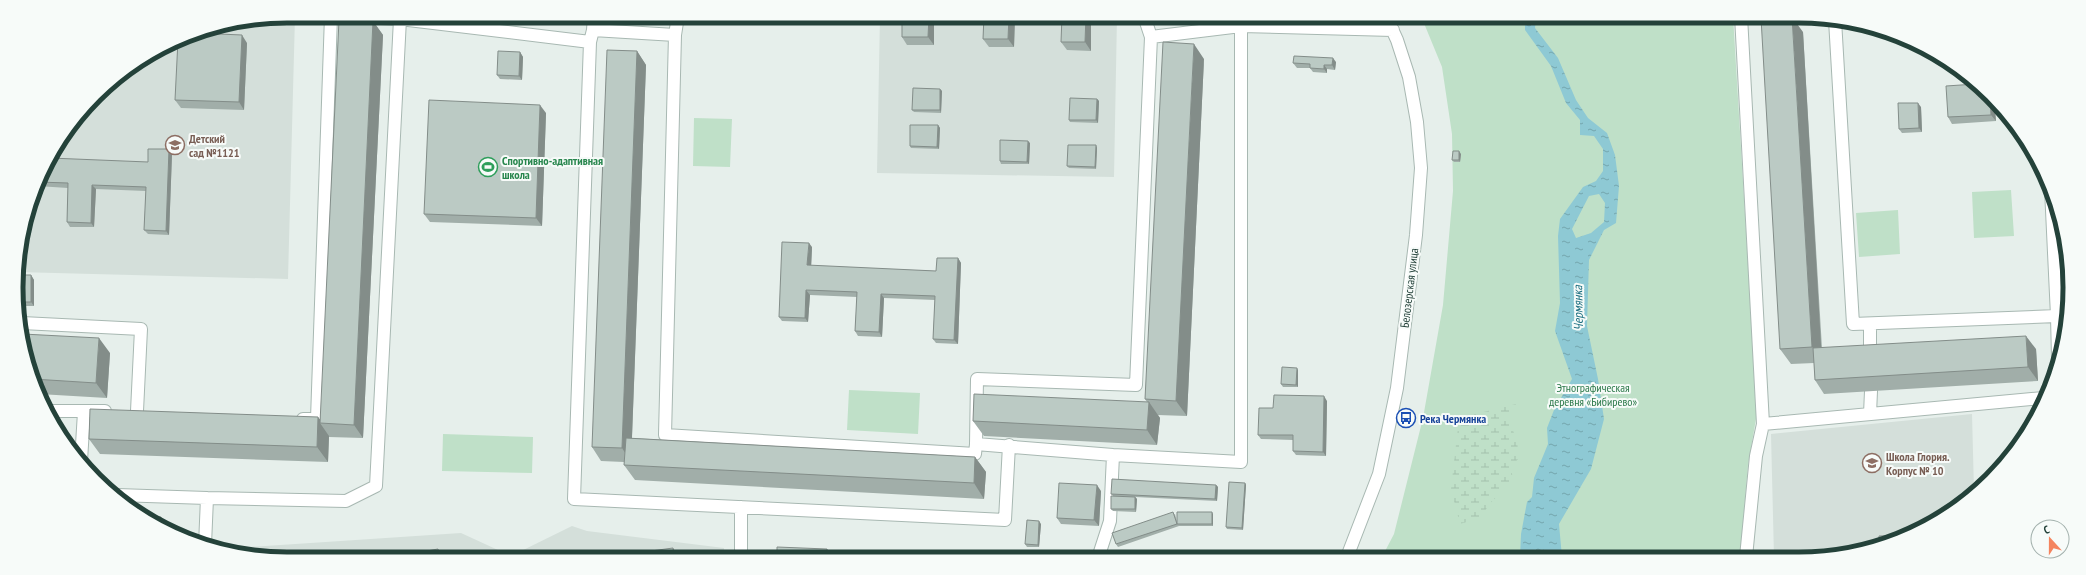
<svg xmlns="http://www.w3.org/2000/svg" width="2086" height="575" font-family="'PT Sans Narrow',sans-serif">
  <defs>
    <pattern id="wetland-marsh" width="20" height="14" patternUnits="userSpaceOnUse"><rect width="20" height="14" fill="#bfe0c8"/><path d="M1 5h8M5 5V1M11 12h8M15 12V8" fill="none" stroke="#a4c1ad"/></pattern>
    <pattern id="water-ripples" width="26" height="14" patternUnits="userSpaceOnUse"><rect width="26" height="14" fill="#8ec9d4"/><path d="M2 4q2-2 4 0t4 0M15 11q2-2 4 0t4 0" fill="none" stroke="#74a5ad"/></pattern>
  </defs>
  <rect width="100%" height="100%" fill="#e6efeb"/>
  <path fill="#d4dfda" d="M295 16 288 279 17 272 25 217 44 167 72 122 108 84 184 37 235 21Z
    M880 16H1117L1114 177 877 173Z
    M1972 414 1974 491 1918 531 1834 557H1774L1771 434Z
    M572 526 587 531 724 548V558L288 559 234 554V548L461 533 511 556Z"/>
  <path fill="#bfe0c8" d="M1421 16H1733L1757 413 1748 465 1740 557H1382L1394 534 1423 418 1443 305 1453 191 1452 134 1442 67Z
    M694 118 732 119 730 167 693 166Z
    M2011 190 2014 236 1974 238 1972 192Z
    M1898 210 1900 254 1859 257 1856 213Z
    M849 390 920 393 918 434 847 430Z
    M443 434 533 437 532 473 442 471Z"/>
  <path fill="url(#wetland-marsh)" d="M1516 404 1509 420 1517 441 1519 458 1511 467 1513 480C1501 496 1491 497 1482 517L1460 524 1451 489 1459 418Z"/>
  <path fill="url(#water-ripples)" fill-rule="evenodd" d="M1525 16H1536L1535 28 1558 58 1576 100 1588 118 1607 133 1615 155 1619 186 1616 223 1604 230 1589 260 1587 326 1598 379 1604 419 1591 469 1559 524 1562 557H1520L1521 534 1527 502 1532 497 1534 478 1548 444 1547 428 1554 410 1572 379 1555 331 1560 303 1558 236 1560 219 1583 187 1596 181 1603 171V149L1594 136 1580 135V120L1566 103 1551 66 1525 30ZM1599 194 1605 203 1604 222 1591 233 1576 238 1572 229 1589 196Z"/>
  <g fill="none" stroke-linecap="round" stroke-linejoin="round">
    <defs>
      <path id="minor" d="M400 16V19L590 42
        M594 16 593 30 590 42 574 499 1005 520 1009 445
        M1144 16 1151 37
        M1741 16 1763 424 1756 456 1746 557
        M1835 20 1853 324 2057 316 2058 358
        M593 30 675 35 665 435 975 454 976 444 1113 455 1241 462V26L1393 30
        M675 35 678 16
        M2051 189 2057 316 2067 315
        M22 323 141 329 137 411
        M1870 324V359
        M46 411H105
        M1870 414 1871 391
        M303 419H317L331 16
        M1763 424 2043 398
        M976 444 977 379 1136 385 1151 37 1241 26
        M81 461 84 412
        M117 495 207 498
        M741 507V558
        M205 545 207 498 346 501 376 486 400 19 343 16
        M1347 557 1379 474 1397 388 1416 235 1421 168 1417 122 1409 77 1397 40 1386 16
        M1098 558 1110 521 1113 455"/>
    </defs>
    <use href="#minor" stroke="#a8b8b2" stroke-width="14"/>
    <use href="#minor" stroke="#fff" stroke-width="12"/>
  </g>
  <path fill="#a1aea9" d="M902 16H934V45H907L902 37Z
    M984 16H1015L1014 47H989L983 39Z
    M1091 16V51L1067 50 1061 42Z
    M373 21 383 35 363 438 329 437V436L328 462 100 454 89 439 320 419Z
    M1803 32 1822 348 2036 349 2038 381 1824 394 1815 380 1814 363 1791 364 1780 349Z
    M247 43 244 110 181 108 175 100Z
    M637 51 646 65 632 438 975 457 986 472 984 499 635 480 624 465V462L601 461 592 447Z
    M520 52 523 57 522 80 500 79 497 75Z
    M1204 59 1187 416 1158 415 1160 418 1157 445 984 436 973 421 1147 402 1145 399Z
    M1336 62 1335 70 1327 69V73L1313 72 1310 68H1297L1293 63Z
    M940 89 942 91 941 113 914 112 912 110Z
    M1990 95 1994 100 1996 121 1952 124 1948 117Z
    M1097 99 1099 101 1098 123 1070 122 1069 120Z
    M1921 107 1922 132 1902 133 1899 129Z
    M546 113 542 226 430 222 424 214Z
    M938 125 940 128 939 149 911 148 910 146Z
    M1030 143 1029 164H1001L1000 161Z
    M1096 145 1097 148 1096 169 1069 168 1067 166Z
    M169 149 172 154 169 235 148 234 144 230 146 191 96 189 94 227H70L67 222 68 188 37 186 44 167 148 162Z
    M1461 154 1460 162H1454L1452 160Z
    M812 247 811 266 936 271 958 258 961 263 958 344 936 343 933 339 935 300 884 298 882 337 858 336 855 331 857 297 810 295 808 322 782 321 779 317Z
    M17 275H31L34 280V306H20Z
    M110 353 107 398 39 394 25 358Z
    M1298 370V387H1283L1281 384Z
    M1327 401 1326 456 1296 455 1293 451V440L1261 439 1258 435 1273 408Z
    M1245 483 1246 485 1243 530 1227 529 1226 527Z
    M1216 485 1218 487 1217 501 1135 497 1137 499 1136 512 1113 511 1111 509 1113 496 1111 494Z
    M1101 491 1099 526 1061 524 1057 518Z
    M1175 514 1177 522 1213 514V526H1179L1118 547 1116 544Z
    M1041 524 1039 547H1027L1025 544Z"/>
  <path fill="#838d89" d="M929 16H934V45L928 37Z
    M1009 16H1015L1014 47 1008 39Z
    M1086 16H1091V51L1085 42Z
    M1792 17 1803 32 1822 362 1812 347Z
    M373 21 383 35 363 438 354 425Z
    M242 35 247 43 244 110 239 102Z
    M1194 44 1204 59 1187 416 1176 401Z
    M637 51 646 65 631 462 622 448Z
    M520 52 523 57 522 80 519 76Z
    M1333 58 1336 62 1335 70 1332 65Z
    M1324 65 1327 69V73L1324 69Z
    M940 89 942 91 941 113 940 110Z
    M1990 95 1994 100 1996 121 1991 115Z
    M1097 99 1099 101 1098 123 1096 120Z
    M1918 103 1921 107 1922 132 1919 128Z
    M540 105 546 113 542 226 536 218Z
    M938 125 940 128 939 149 937 147Z
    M1028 141 1030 143 1029 164 1027 162Z
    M1096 145 1097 148 1096 169 1095 167Z
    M169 149 172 154 169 235 166 231Z
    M1459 151 1461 154 1460 162 1459 160Z
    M92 185 96 189 94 227 91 223Z
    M809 243 812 247 811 270 807 265Z
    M958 258 961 263 958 344 954 340Z
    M31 275 34 280V306L31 302Z
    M806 290 810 295 808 322 805 318Z
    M881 294 884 298 882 337 879 332Z
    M2026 336 2036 349 2038 381 2028 367Z
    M99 338 110 353 107 398 96 383Z
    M1297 368 1298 370V387L1296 385Z
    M1324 396 1327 401 1326 456 1323 452Z
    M1149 402 1160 418 1157 445 1147 430Z
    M318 417 323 423H320L329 436 328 462 317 447Z
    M975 457 986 472 984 499 974 483Z
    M1245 483 1246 485 1243 530 1242 528Z
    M1097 485 1101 491 1099 526 1094 520Z
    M1216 485 1218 487 1217 501 1215 499Z
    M1135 497 1137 499 1136 512 1135 509Z
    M1212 512 1213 514V526L1212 524Z
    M161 517 165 524V528L160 526Z
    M1039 521 1041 524 1039 547 1038 545Z
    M673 548 677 554 678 558H674Z
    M438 549 442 555 443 559H439Z
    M827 549 832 556V558H827Z"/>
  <path fill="#bbcac4" stroke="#838d89" d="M902 16H929L928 37H902Z
    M984 16H1009L1008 39H983Z
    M1062 16H1086L1085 42H1061Z
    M1792 17 1812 347 1780 349 1761 18Z
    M339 20 373 21 354 425 320 423Z
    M196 33 242 35 239 102 175 100 178 40 184 37Z
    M1163 42 1194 44 1176 401 1145 399Z
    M607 50 637 51 622 448 592 447Z
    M498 51 520 52 519 76 497 75Z
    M1294 56 1333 58 1332 65H1324V69L1310 68V64L1293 63Z
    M1976 84 1990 95 1991 115 1948 117 1946 86Z
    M913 88 940 89V110H912Z
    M1070 98 1097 99 1096 120H1069Z
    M429 100 540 105 536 218 424 214Z
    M1898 103H1918L1919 128 1899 129Z
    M910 125H938L937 147 910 146Z
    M1000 140 1028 141 1027 162 1000 161Z
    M1068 145H1096L1095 167 1067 166Z
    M148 149H169L166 231 144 230 146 187 92 185 91 223 67 222 68 183 38 182 44 167 50 158 148 162Z
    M1453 151H1459V160H1452Z
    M782 242 809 243 807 265 936 271 937 258H958L954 340 933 339 935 296 881 294 879 332 855 331 857 292 806 290 805 318 779 317Z
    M17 275H31V302H20Z
    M23 334 99 338 96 383 33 379 25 358Z
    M2026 336 2028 367 1815 380 1813 348Z
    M1282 367 1297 368 1296 385 1281 384Z
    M974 394 1149 402 1147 430 973 421Z
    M1274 395 1324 396 1323 452 1293 451V435H1258L1259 408H1273Z
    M90 409 318 417 317 447 89 439Z
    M626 438 975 457 974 483 624 465Z
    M1112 479 1216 485 1215 499 1111 494Z
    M1229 482 1245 483 1242 528 1226 527Z
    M1059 483 1097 485 1094 520 1057 518Z
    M1111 496 1135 497V509H1111Z
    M1173 512 1177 524V512H1212V524H1177L1116 544 1112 533Z
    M142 516 161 517 160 526Z
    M1027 520 1039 521 1038 545 1025 544Z
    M1907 535 1879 543V536Z
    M777 547 827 549V558H777Z
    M673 548 674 558 592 559Z
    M438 549 439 559H382Z
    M1830 556V557H1815Z"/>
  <defs>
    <symbol id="school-ring" viewBox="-11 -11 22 22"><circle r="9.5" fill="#f7fbf9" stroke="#8d6e63" stroke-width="1.5"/><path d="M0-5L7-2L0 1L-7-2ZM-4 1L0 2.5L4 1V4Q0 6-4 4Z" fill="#8d6e63"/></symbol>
    <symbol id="stadium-ring" viewBox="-11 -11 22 22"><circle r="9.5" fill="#f7fbf9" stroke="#2e9e5b" stroke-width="1.5"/><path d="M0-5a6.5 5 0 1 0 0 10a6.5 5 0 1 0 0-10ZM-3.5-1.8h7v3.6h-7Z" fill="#2e9e5b"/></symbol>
    <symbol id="bus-ring" viewBox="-11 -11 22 22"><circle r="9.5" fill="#f7fbf9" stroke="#1a4fb4" stroke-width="1.5"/><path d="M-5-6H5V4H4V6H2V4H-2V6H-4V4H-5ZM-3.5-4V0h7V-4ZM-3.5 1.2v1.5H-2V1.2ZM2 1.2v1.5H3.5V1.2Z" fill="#1a4fb4"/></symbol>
  </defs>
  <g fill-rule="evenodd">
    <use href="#school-ring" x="164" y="134" width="22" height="22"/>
    <use href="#stadium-ring" x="477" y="156" width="22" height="22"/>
    <use href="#bus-ring" x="1395" y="407" width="22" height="22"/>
    <use href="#school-ring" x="1861" y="452" width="22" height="22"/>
  </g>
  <g text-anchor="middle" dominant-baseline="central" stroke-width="4" stroke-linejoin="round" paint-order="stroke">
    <g font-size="12" font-weight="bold" fill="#785e54" stroke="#f7fbf9" text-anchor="start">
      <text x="189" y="138">Детский<tspan x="189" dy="14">сад №1121</tspan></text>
      <text x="1886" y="456">Школа Глория.<tspan x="1886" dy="14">Корпус № 10</tspan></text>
    </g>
    <g font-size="12" font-weight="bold" fill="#27864d" stroke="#f7fbf9" text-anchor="start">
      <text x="502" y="160">Спортивно-адаптивная<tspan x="502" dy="14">школа</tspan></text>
    </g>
    <g font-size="12" fill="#24423a" stroke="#f7fbf9">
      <text transform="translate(1409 288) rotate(-83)">Белозерская улица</text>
    </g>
    <g font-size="12" fill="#2d7a4b" stroke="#f7fbf9">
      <text x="1593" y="387">Этнографическая<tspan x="1593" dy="14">деревня «Бибирево»</tspan></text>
    </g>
    <g font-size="12" font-weight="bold" fill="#164399" stroke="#f7fbf9" text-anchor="start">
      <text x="1420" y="418">Река Чермянка</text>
    </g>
    <g font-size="13" font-style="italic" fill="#1c6f80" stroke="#f7fbf9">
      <text transform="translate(1578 308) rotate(-91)">Чермянка</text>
    </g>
  </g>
  <path d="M0 0H2086V575H0ZM287 23H1799A264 264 0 0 1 2063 287V288A264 264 0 0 1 1799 552H287A264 264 0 0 1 23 288V287A264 264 0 0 1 287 23Z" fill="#f7fbf9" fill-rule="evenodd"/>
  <path fill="none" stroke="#24423a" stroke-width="5" d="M287 23H1799A264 264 0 0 1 2063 287V288A264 264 0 0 1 1799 552H287A264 264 0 0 1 23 288V287A264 264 0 0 1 287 23Z"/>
  <g transform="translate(2050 539) rotate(339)"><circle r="19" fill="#f7fbf9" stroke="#a3b1ad"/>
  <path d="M0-3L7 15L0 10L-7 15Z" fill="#f4845f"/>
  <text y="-6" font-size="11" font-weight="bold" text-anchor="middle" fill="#24423a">С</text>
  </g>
</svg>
